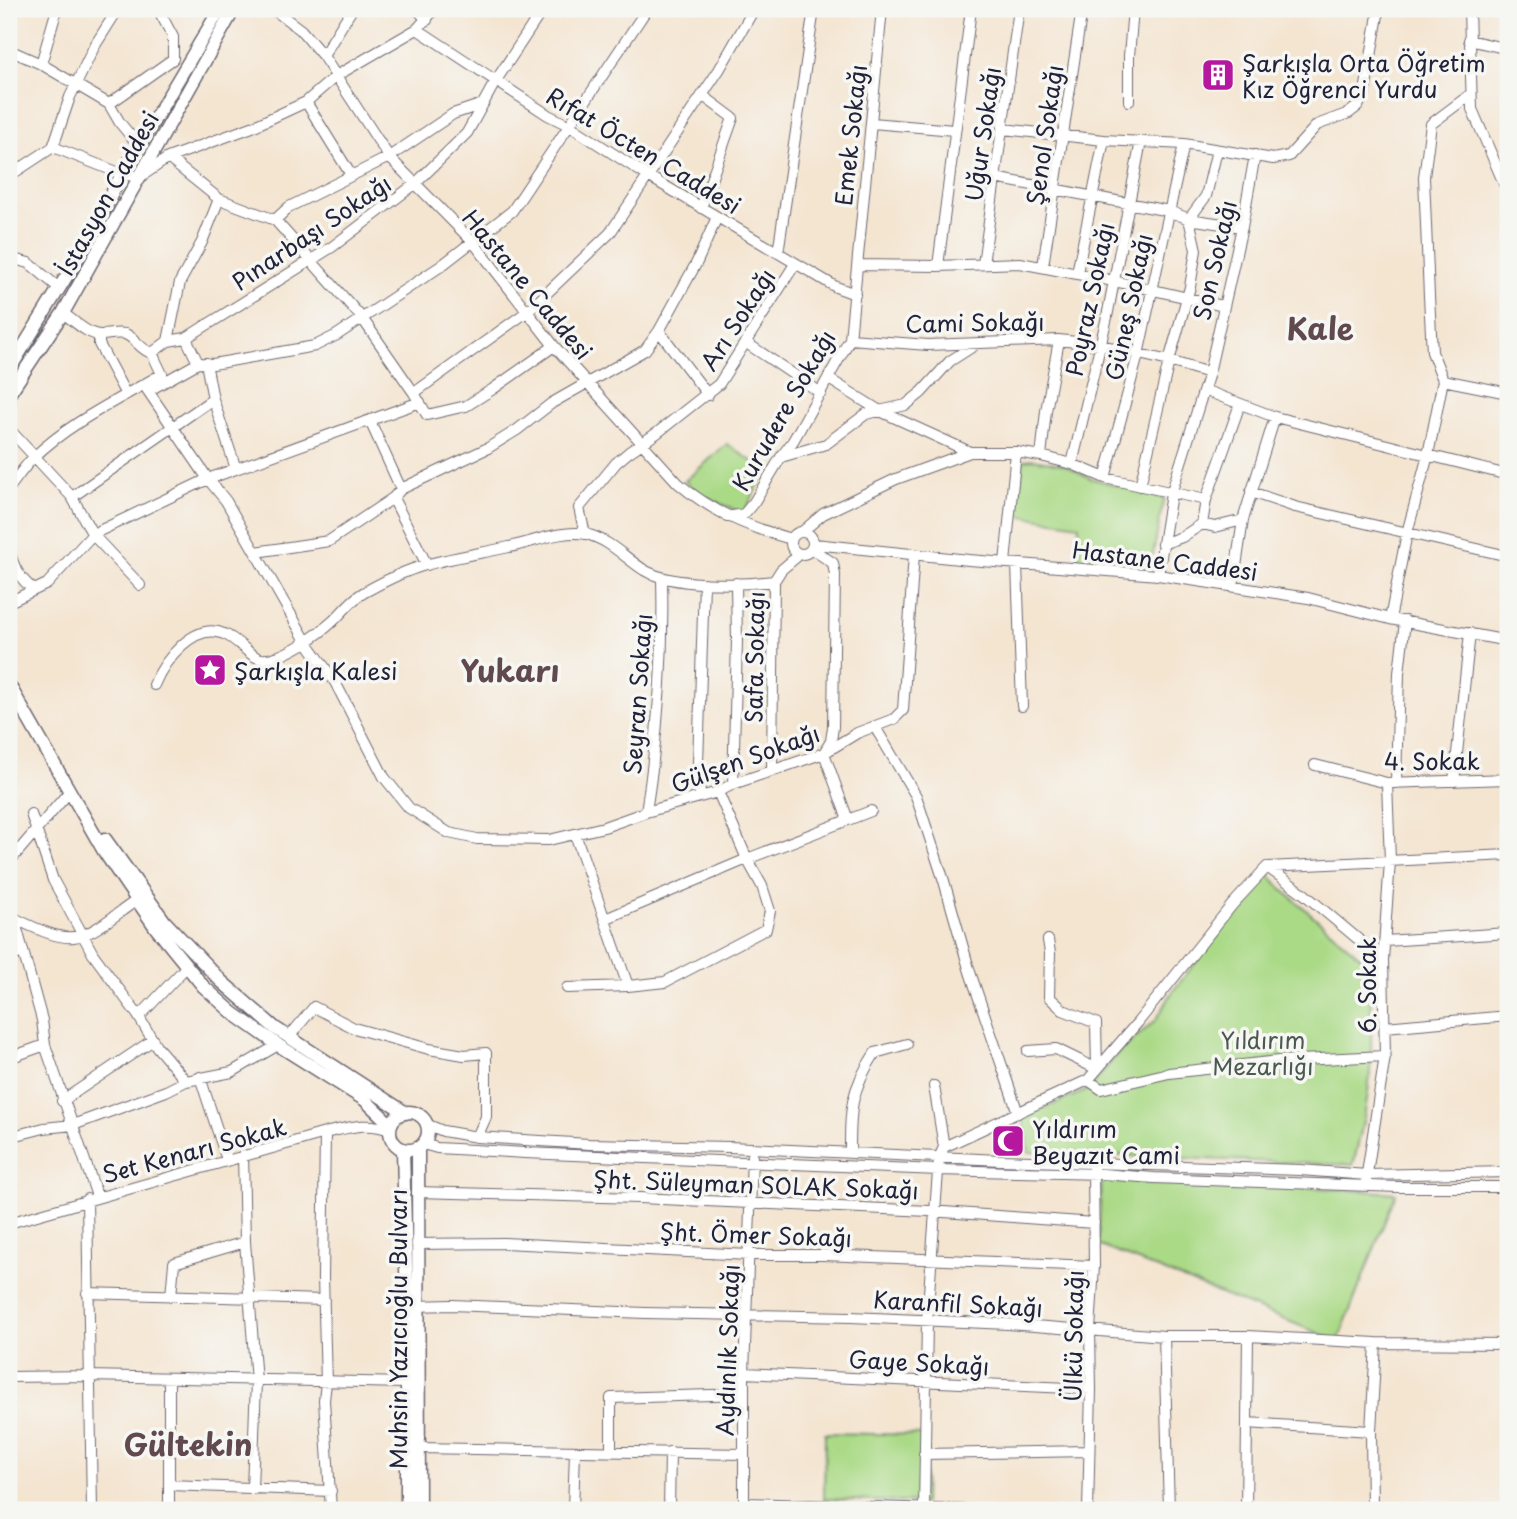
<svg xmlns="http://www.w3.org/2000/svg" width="1517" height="1519" font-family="'Playpen Sans',sans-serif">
  <rect width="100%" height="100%" fill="#f6f6f2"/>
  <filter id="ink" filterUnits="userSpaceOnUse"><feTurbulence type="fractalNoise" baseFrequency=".0143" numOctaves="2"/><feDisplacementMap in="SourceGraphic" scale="14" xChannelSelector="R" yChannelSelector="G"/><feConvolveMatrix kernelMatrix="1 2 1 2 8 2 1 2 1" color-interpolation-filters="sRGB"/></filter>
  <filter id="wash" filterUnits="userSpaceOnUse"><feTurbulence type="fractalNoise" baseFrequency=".00686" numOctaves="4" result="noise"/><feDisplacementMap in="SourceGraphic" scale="28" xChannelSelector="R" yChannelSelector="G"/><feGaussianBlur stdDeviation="1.57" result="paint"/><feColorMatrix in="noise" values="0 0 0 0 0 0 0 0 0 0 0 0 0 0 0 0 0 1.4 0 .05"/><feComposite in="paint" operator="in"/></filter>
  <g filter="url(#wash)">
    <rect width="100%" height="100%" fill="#f4e5d1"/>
    <path fill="#abda87" stroke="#667e61" stroke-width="2" d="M727 444 765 470 744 514 701 495 685 481Z
      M1034 459 1066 465 1090 478 1164 498 1150 569 1078 560 1079 525 1016 515 1023 460Z
      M1267 873 1283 890 1368 963C1372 1010 1374 1059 1366 1106 1363 1125 1358 1145 1353 1165L1029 1152 1023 1117 1090 1089 1118 1053 1156 1020 1173 991Z
      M1102 1174 1396 1193 1338 1341 1098 1245Z
      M825 1433 925 1435 924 1503 824 1499Z"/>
  </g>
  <g filter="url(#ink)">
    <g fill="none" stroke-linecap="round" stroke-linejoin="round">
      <defs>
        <path id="minor" d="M273 9 301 30 323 56 389 157 474 243 554 346 678 483C712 512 748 527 791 539
          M417 9 427 20
          M1469 9 1472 109 1508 193
          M417 29 548 115 570 126 648 176 836 287 855 294
          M1469 40 1508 49
          M9 50 41 64 109 104 173 59V37L158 9
          M323 56 352 9
          M41 64 57 9
          M1129 101V56L1133 9
          M306 102 351 175
          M109 104 120 123 139 146
          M872 123 954 130
          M1003 129 1104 140 1184 144 1273 159 1289 156 1317 125 1349 113 1358 106 1365 92 1379 9
          M53 147 122 174 140 177 168 158 252 127 306 102 336 76 417 29 435 9
          M168 158 219 199 275 220 362 318 414 393 427 415 466 406 493 389 554 346
          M9 176 53 147 70 97 94 47 118 9
          M995 178 1169 211 1189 219 1242 227
          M701 208 733 118 702 95
          M275 220 289 207 389 157 453 114 483 104
          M778 253 814 9
          M9 258 29 263 59 288
          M983 264 1019 9
          M858 265 938 266 1020 263 1114 281 1223 306
          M938 266 971 9
          M1043 266 1082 9
          M1077 273 1104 140
          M63 313C74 321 89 336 102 335 110 335 116 332 125 334 136 338 140 350 152 353L168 341 186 338 198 363 148 391
          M659 331 708 395
          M99 336V344L125 393
          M9 337 19 353
          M186 338 332 247 415 184 467 133 495 82 543 9
          M850 339 928 345 1059 340 1101 345 1169 361 1209 373
          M168 341 180 282 202 242 219 199
          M745 342 821 393
          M198 363 213 364 315 346 337 335 441 266 512 211 647 9
          M829 379 880 411 970 452
          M1443 380 1508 393
          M144 385 208 479 226 501 306 641 335 682 384 777 409 808 449 833 477 839 549 840 604 827 646 812 718 792 733 784 824 753 857 733 894 719 903 710 914 554
          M1204 390 1275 417 1508 475
          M414 393 528 311 610 233 719 70 754 9
          M213 399 236 469
          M9 428 11 392
          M9 429 72 497 213 399 206 363
          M1041 456 1046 411 1059 340
          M781 457 826 444 866 414 906 405 922 392 950 361 975 345
          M1072 464 1107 317 1141 141
          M1105 478 1138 355 1184 144
          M1140 486 1169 361 1190 287 1196 250 1189 219 1206 196 1217 150
          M9 488C17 478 24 467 33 458 70 422 118 400 162 374L152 353
          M401 489 488 448 517 430 552 403 645 350 659 331 697 262 717 217
          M1251 492 1295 507 1508 556
          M72 497 93 535 140 585
          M393 498 427 565
          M727 517 744 514 754 502 781 457 793 441 850 339 882 9
          M1202 524 1215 527 1243 520
          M803 531 823 514 896 479 970 452H1016L1041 456 1072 464 1105 478 1206 500
          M791 543a11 11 0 1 1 22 0a11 11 0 1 1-22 0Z
          M585 534 579 508 616 463 629 452 657 433 719 384 795 264
          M814 544 969 560 1158 575 1308 598 1390 619 1508 641
          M1162 544 1182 537 1202 524 1206 500 1240 404
          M9 549C13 567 20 579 34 590
          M812 549 833 563 835 575 833 727 831 741 824 753 848 820
          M256 552 329 541 393 498 401 489 370 421
          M1005 563 1016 452
          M1017 564 1022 706
          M1158 575 1171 494 1209 373 1242 227 1255 155
          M1233 586 1243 520 1275 417
          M9 602 47 584 93 534 208 479 420 402
          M1390 619 1407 533 1428 455 1443 380 1432 352 1429 296 1424 177 1431 124 1471 94
          M154 685C164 661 194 621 224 634 239 640 246 653 258 658 264 661 273 658 279 656 297 649 318 635 332 622 342 613 351 600 363 593 379 584 398 574 416 568 445 558 478 554 509 547 531 543 563 529 586 534 610 540 625 558 644 570 673 587 740 585 774 581
          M875 727 916 796 944 881 970 972 1018 1113
          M1315 765 1387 783 1508 779
          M772 771 774 581 781 570 800 554
          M1454 781 1470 633
          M1396 783 1399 673 1405 621
          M733 784 737 641 736 583
          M700 797 698 763 704 583
          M646 812C658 735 664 657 662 579
          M31 814 53 880 93 954 137 1014 157 1047 186 1081
          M9 862 69 792
          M1268 867 1508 855
          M9 914 14 918 42 1020 45 1045 97 1196
          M14 918C80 951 81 939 137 900
          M605 919 747 859 871 811
          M1385 941 1508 933
          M9 959 23 950
          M628 986 665 982 766 929 770 911 762 886 747 859 718 792
          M567 988 628 986 575 834
          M139 1017 187 966
          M1385 1027 1508 1016
          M289 1037 314 1007 354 1028 429 1049 464 1055 486 1053V1117L477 1137
          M1028 1051 1056 1049 1097 1069 1096 1023 1063 1010 1049 997 1050 953 1048 940
          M9 1058 45 1045
          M200 1077 227 1160
          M1088 1080 1101 1089 1169 1073 1279 1061 1385 1056
          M934 1086 944 1147
          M62 1101 153 1040
          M426 1124 443 1131 477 1137 589 1144 729 1147 1000 1160 1300 1170 1367 1175 1508 1172
          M325 1133 323 1277 326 1383 324 1400 331 1510
          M9 1137 44 1128 73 1125 166 1091 186 1081 232 1072 278 1045
          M423 1144 437 1148 525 1153 939 1170 1102 1174 1154 1178 1398 1187H1508
          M850 1153C850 1110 850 1091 875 1053L907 1044
          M243 1155 245 1242 256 1381 252 1489
          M1366 1180 1385 1056 1383 960 1390 861 1387 783
          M417 1192 639 1198 930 1211 1094 1223
          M87 1199 92 1510
          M9 1223 325 1133C348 1128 367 1121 390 1130
          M417 1244 504 1243 749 1255H823L1094 1266
          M87 1293 324 1300
          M171 1296 174 1263 245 1242
          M414 1306 452 1305 645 1313 851 1317 1008 1324 1164 1336H1248L1376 1343 1508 1344
          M1164 1336 1169 1510
          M744 1373 1091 1389
          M9 1377 88 1376 407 1383
          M169 1379V1510
          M1247 1423 1371 1431
          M418 1448 743 1454
          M611 1451V1398L744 1394
          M924 1454 1089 1451
          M169 1485 331 1491
          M744 1503 968 1510
          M573 1510 575 1451
          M669 1510 670 1452
          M744 1510V1373L752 1157
          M924 1510 927 1320 939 1158 944 1147 1088 1080 1138 1022 1232 905 1267 867 1303 893 1383 960
          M1088 1510 1091 1389 1090 1330 1094 1266 1093 1168
          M1246 1510 1248 1336
          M1372 1510 1371 1431 1376 1343"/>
        <path id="major" d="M9 370 85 246 122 174 220 9
          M9 394 63 313 234 9
          M9 685 105 853 156 928 203 986 233 1013 278 1045 365 1100 391 1125
          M105 839 165 922 221 981 275 1028 406 1113
          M390 1131a19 19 0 1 1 38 0a19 19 0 1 1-38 0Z
          M418 1148 419 1510
          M403 1149 407 1307V1510"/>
      </defs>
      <use href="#minor" stroke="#6c6670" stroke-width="12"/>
      <use href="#major" stroke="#6c6670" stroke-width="15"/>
      <use href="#minor" stroke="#fff" stroke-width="10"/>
      <use href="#major" stroke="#fff" stroke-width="12"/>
    </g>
  </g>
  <defs>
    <symbol id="building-square" viewBox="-11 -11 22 22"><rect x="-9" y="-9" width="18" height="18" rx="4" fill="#b5179e" stroke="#f6f6f2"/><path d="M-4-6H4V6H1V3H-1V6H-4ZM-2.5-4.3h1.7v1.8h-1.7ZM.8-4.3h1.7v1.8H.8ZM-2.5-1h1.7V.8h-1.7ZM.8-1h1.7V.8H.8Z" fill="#fff"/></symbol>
    <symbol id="sight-square" viewBox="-11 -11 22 22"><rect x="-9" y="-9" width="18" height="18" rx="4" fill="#b5179e" stroke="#f6f6f2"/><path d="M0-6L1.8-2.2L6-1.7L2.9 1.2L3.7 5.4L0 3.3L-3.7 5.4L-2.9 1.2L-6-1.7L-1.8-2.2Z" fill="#fff"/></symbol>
    <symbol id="mosque-square" viewBox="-11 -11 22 22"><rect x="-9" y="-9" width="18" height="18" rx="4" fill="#b5179e" stroke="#f6f6f2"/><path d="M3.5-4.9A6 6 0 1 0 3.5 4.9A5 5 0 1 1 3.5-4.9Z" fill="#fff"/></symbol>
  </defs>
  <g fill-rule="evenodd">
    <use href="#building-square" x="1199" y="56" width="38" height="38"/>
    <use href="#sight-square" x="191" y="651" width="38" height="38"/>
    <use href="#mosque-square" x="989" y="1122" width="38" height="38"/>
  </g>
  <g text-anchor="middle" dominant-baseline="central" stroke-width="7" stroke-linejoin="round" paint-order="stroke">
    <g font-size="23" fill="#22223b" stroke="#f6f6f2" text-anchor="start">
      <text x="1242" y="62">Şarkışla Orta Öğretim<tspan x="1242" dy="26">Kız Öğrenci Yurdu</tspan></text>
      <text x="234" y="670">Şarkışla Kalesi</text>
      <text x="1032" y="1128">Yıldırım<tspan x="1032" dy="26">Beyazıt Cami</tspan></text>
    </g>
    <g font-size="23" fill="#22223b" stroke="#f6f6f2">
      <text transform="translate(982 134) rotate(-82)">Uğur Sokağı</text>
      <text transform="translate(850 135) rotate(-84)">Emek Sokağı</text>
      <text transform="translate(1044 135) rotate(-82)">Şenol Sokağı</text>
      <text transform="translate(644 150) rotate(31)">Rıfat Öcten Caddesi</text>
      <text transform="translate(107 193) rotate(-61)">İstasyon Caddesi</text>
      <text transform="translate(311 232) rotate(-34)">Pınarbaşı Sokağı</text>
      <text transform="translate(1214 260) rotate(-77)">Son Sokağı</text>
      <text transform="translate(528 284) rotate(50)">Hastane Caddesi</text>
      <text transform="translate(1089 299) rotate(-78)">Poyraz Sokağı</text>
      <text transform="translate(1128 307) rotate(-78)">Güneş Sokağı</text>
      <text transform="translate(737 319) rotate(-57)">Arı Sokağı</text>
      <text transform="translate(975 322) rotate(-1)">Cami Sokağı</text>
      <text transform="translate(783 410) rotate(-60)">Kurudere Sokağı</text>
      <text transform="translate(1165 560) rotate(7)">Hastane Caddesi</text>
      <text transform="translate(754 657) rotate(-89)">Safa Sokağı</text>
      <text transform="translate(637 694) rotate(-86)">Seyran Sokağı</text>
      <text transform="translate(745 758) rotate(-20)">Gülşen Sokağı</text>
      <text x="1432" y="760">4. Sokak</text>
      <text transform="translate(1366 985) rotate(-90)">6. Sokak</text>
      <text transform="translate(194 1150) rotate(-15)">Set Kenarı Sokak</text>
      <text transform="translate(756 1184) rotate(2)">Şht. Süleyman SOLAK Sokağı</text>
      <text transform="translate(756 1234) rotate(2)">Şht. Ömer Sokağı</text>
      <text transform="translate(958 1303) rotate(3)">Karanfil Sokağı</text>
      <text transform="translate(397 1329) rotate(-90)">Muhsin Yazıcıoğlu Bulvarı</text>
      <text transform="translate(1073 1336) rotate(-89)">Ülkü Sokağı</text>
      <text transform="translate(727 1350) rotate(-88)">Aydınlık Sokağı</text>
      <text transform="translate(919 1362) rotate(3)">Gaye Sokağı</text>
    </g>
    <g font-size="23" fill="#4b5952" stroke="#f6f6f2">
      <text x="1263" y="1039">Yıldırım<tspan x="1263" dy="26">Mezarlığı</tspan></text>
    </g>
    <g font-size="30" font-weight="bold" fill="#604a50" stroke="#f6f6f2">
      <text x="1320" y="327">Kale</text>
      <text x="510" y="669">Yukarı</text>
      <text x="188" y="1443">Gültekin</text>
    </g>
  </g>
  <rect width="1517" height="1519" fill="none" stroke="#f6f6f2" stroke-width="35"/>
</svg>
